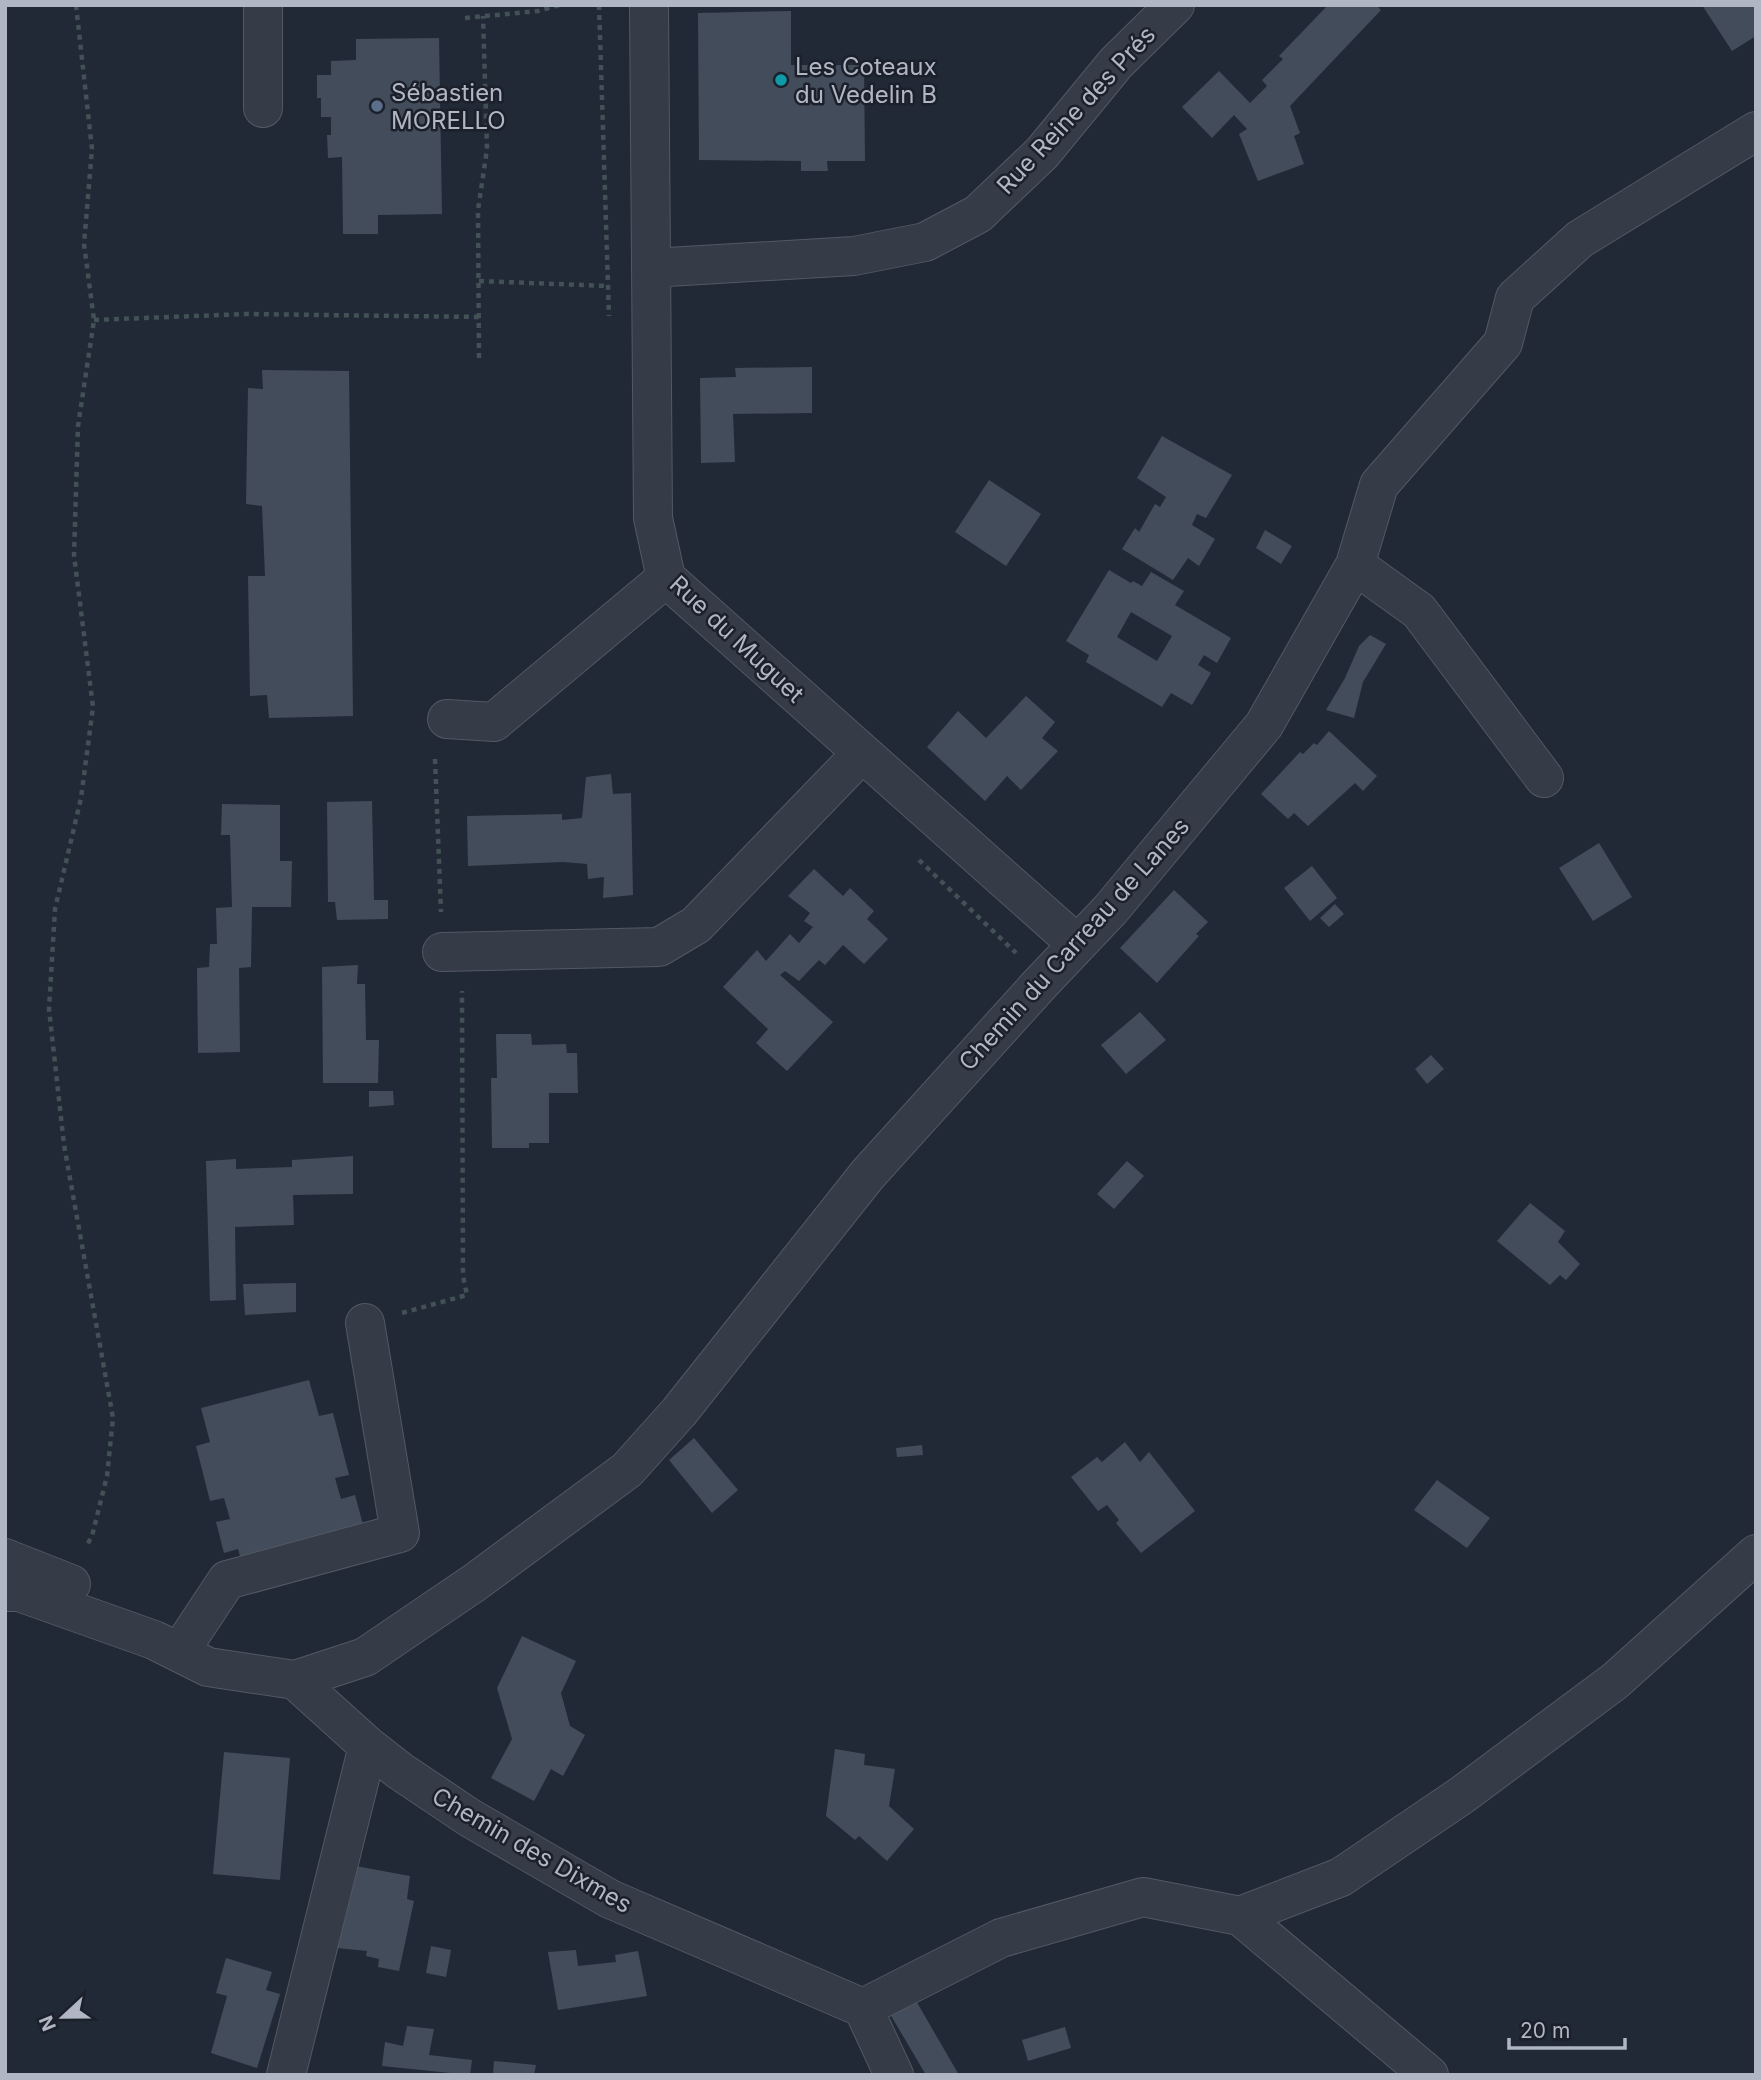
<svg xmlns="http://www.w3.org/2000/svg" width="1761" height="2080" font-family="Inter,sans-serif">
  <rect width="100%" height="100%" fill="#222936"/>
  <path fill="#434c5b" fill-rule="evenodd" d="M1328 5H1376L1381 10 1290 106 1300 133 1294 136 1304 164 1258 181 1239 134 1247 129 1234 115 1212 138 1182 107 1219 71 1250 103 1267 86 1262 80 1283 59 1279 56Z
    M1702 5H1756V36L1732 51Z
    M791 11V65H864L865 161H827L828 171H801V161L699 160 698 13Z
    M439 38 442 214 378 215V234H343L342 157 328 158 327 135H331V117H321V98H317V75H331V61L356 60V39Z
    M812 367V413L733 414 735 462 701 463 700 378 736 377 735 368Z
    M262 370 349 371 353 716 269 718 267 695 250 696 248 576H265L262 506 246 504 248 388 263 389Z
    M1162 436 1232 475 1206 518 1197 514 1192 525 1215 539 1199 566 1188 558 1173 580 1122 549 1135 528 1139 532 1155 504 1160 507 1166 497 1137 478Z
    M989 480 1041 514 1006 566 955 532Z
    M1265 530 1292 546 1281 564 1256 548Z
    M1109 570 1131 583 1133 581 1142 586 1151 572 1184 591 1175 605 1231 638 1217 663 1204 655 1198 665 1211 673 1192 705 1171 693 1162 707 1086 662 1089 655 1066 641ZM1131 612 1172 636 1157 661 1117 637Z
    M1370 635 1386 644 1363 682 1354 718 1326 710 1345 678 1359 646Z
    M1026 696 1055 722 1042 738 1058 751 1021 790 1007 776 985 801 927 747 958 711 986 738Z
    M1329 731 1377 776 1363 791 1355 783 1308 826 1294 813 1288 819 1261 794 1300 752 1303 754 1314 743 1317 745Z
    M611 774 613 794 631 793 633 895 603 898 604 877 588 879 587 864 563 862 468 866 467 816 562 814V820L582 818 586 777Z
    M372 801 374 900H388V919L337 920 335 902H328L327 802Z
    M222 804 280 805V861H292L291 907H252L251 967 239 968 240 1052 198 1053 197 968 209 967 210 944H217L216 908 232 907 230 835H221Z
    M1599 843 1632 897 1593 921 1559 868Z
    M1312 866 1337 898 1310 921 1284 888Z
    M814 869 843 896 850 888 874 911 867 919 888 939 864 964 843 945 825 965 819 960 799 981 785 971 780 975 833 1022 787 1071 756 1043 768 1029 723 987 757 950 766 961 790 934 799 943 813 927 804 921 810 913 788 896Z
    M1174 890 1208 922 1196 934 1199 936 1157 983 1120 948Z
    M1335 904 1344 914 1329 927 1320 918Z
    M358 965 357 984H365L366 1040H379L378 1083H323L322 967Z
    M1140 1012 1166 1040 1126 1074 1101 1045Z
    M496 1034H531L532 1045 566 1044 567 1053H577L578 1093H549V1143H529V1148H492L491 1078H497Z
    M1431 1055 1444 1069 1427 1084 1415 1069Z
    M369 1091H393L394 1105 369 1107Z
    M353 1156V1194L293 1195 294 1225 235 1227 236 1300 210 1301 206 1161 236 1159V1169L292 1167V1160Z
    M1127 1161 1144 1176 1114 1209 1097 1194Z
    M1530 1203 1565 1231 1558 1242 1580 1264 1566 1280 1560 1275 1550 1285 1497 1241Z
    M296 1283V1312L245 1315 243 1284Z
    M309 1380 319 1416 333 1413 349 1475 335 1478 341 1499 355 1495 364 1528 243 1567 238 1549 224 1553 216 1522 230 1519 224 1498 210 1501 196 1446 210 1442 201 1408Z
    M694 1438 738 1490 712 1513 669 1460Z
    M1125 1442 1140 1462 1149 1452 1195 1511 1141 1553 1116 1523 1119 1520 1107 1505 1098 1511 1071 1477 1097 1457 1102 1462Z
    M922 1445 923 1455 897 1457 896 1448Z
    M1437 1480 1490 1518 1467 1548 1414 1510Z
    M522 1636 576 1661 561 1693 570 1726 585 1735 563 1776 551 1769 534 1801 491 1778 512 1739 497 1688Z
    M835 1749 865 1754 864 1765 895 1769 889 1806 914 1829 887 1861 859 1836 855 1840 826 1816Z
    M224 1752 290 1758 280 1880 213 1874Z
    M350 1865 410 1876 407 1899 414 1901 399 1971 378 1967 379 1959 366 1956 367 1951 337 1948Z
    M431 1946 451 1950 446 1977 426 1973Z
    M576 1950 578 1966 616 1962 615 1955 638 1951 647 1996 558 2010 548 1952Z
    M226 1958 272 1972 266 1990 280 1994 257 2068 211 2053 227 1996 216 1993Z
    M915 1999 959 2075H926L890 2014Z
    M407 2026 434 2029 429 2055 472 2060 470 2075 382 2066 385 2042 403 2046Z
    M1065 2027 1071 2048 1028 2061 1022 2040Z
    M494 2061 536 2065 534 2075H493Z"/>
  <g fill="none" stroke-linecap="round" stroke-linejoin="round">
    <defs>
      <path id="minor" d="M263 5V108
        M649 5 653 518 666 578 1077 944
        M651 268 854 256 925 242 978 214 1042 153 1116 63 1175 5
        M1355 565 1419 611 1544 778
        M447 719 494 722 666 578
        M442 952 659 947 696 925 862 753
        M5 1558 71 1584
        M5 1592H19L154 1640 208 1667 295 1680 368 1746 400 1771 470 1818 610 1899 863 2008 894 2075
        M180 1651 227 1580 400 1533 365 1323
        M295 1680 365 1657 474 1583 627 1470 679 1412 868 1174 1039 985 1111 909 1264 725 1355 565 1379 485 1503 343 1515 298 1580 239 1756 131
        M1240 1916 1341 1877 1462 1795 1615 1681 1756 1554
        M863 2008 1001 1938 1143 1897 1240 1916 1429 2075
        M286 2075 368 1746"/>
    </defs>
    <use href="#minor" stroke="#535964" stroke-width="40"/>
    <path stroke="#415155" stroke-width="4.5" stroke-dasharray="5 5" stroke-linecap="butt" d="M76 5 92 149 84 244 94 320 78 426 74 555 93 707 81 798 55 909 49 1009 64 1145 113 1418 107 1476 92 1536 86 1547
      M599 5 609 316
      M465 18 538 11 560 5
      M479 281 608 286
      M94 320 245 314 480 317
      M479 358 478 210 487 149 483 16
      M435 759 441 912
      M919 860 1016 953
      M402 1313 467 1295 463 1276 462 991"/>
    <use href="#minor" stroke="#353b47" stroke-width="38"/>
  </g>
  <circle fill="#0f9aa8" stroke="#1b202b" stroke-width="2.5" cx="781" cy="80" r="7"/>
  <circle fill="#5c6f8a" stroke="#1b202b" stroke-width="2.5" cx="377" cy="106" r="7"/>
  <g text-anchor="middle" dominant-baseline="central" stroke-width="5" stroke-linejoin="round" paint-order="stroke">
    <g font-size="24" fill="#b0b6c3" stroke="#1b202b" text-anchor="start">
      <text x="795" y="66">Les Coteaux<tspan x="795" dy="28">du Vedelin B</tspan></text>
      <text x="391" y="92">Sébastien<tspan x="391" dy="28">MORELLO</tspan></text>
    </g>
    <g font-size="24" fill="#b0b6c3" stroke="#1b202b">
      <text transform="translate(1076 110) rotate(-47)">Rue Reine des Prés</text>
      <text transform="translate(737 639) rotate(43)">Rue du Muguet</text>
      <text transform="translate(1074 944) rotate(-48)">Chemin du Carreau de Lanes</text>
      <text transform="translate(532 1850) rotate(30)">Chemin des Dixmes</text>
    </g>
  </g>
  <rect width="1761" height="2080" fill="none" stroke="#b0b6c3" stroke-width="14"/>
  <g transform="translate(63 2017) rotate(248)" stroke="#1b202b" stroke-width="5" paint-order="stroke">
  <path d="M0-5L12 26L0 18L-12 26Z" fill="#b0b6c3"/>
  <text y="-10" font-size="19" font-weight="bold" text-anchor="middle" fill="#b0b6c3">N</text>
  </g>
  <path d="M1509 2038v10h116v-10" fill="none" stroke="#b0b6c3" stroke-width="3.5"/>
  <text x="1520" y="2038" font-size="21" fill="#b0b6c3" stroke="#1b202b" stroke-width="5" paint-order="stroke">20 m</text>
</svg>
